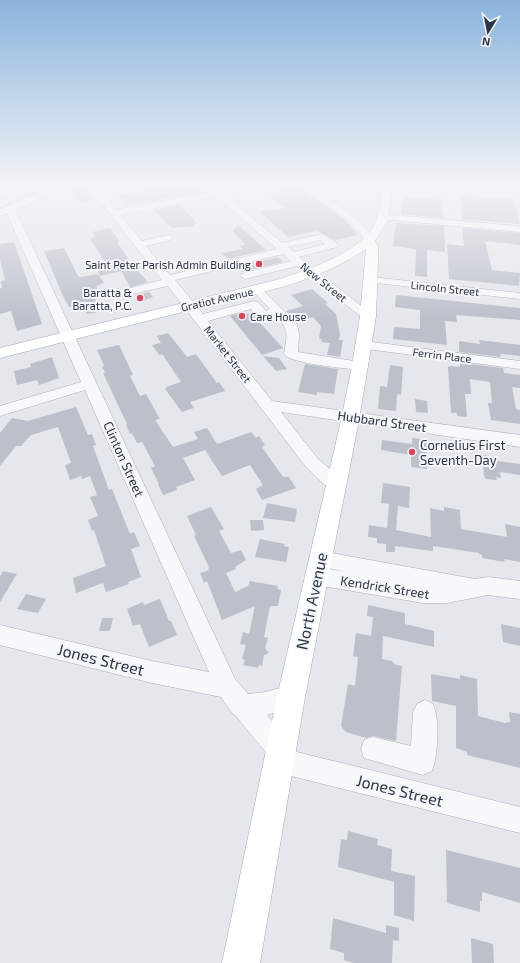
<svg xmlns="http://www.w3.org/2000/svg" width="520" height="963" font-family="'Exo 2',sans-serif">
  <rect width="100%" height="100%" fill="#e4e7ec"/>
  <path fill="#bbc0ca" d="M166 185H196L203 192 129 205 118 195 168 187Z
    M271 185H294L345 220 358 235 335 240 317 231 288 237 260 212 286 208 268 195 281 192Z
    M83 187 94 200 81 203 70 189Z
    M460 196 514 199 520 224 462 219Z
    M403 197 442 200 443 218 401 214Z
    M180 205 197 223 193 224 195 226 171 228 154 210Z
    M396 223 444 226 445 252 427 250V277L415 276 416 249 393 246Z
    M238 225 266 250 228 259 222 253 243 249 240 246 246 245 232 231Z
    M110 228 119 241 117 242 132 264 148 282 130 287 121 271 100 276 96 266 106 264 90 238 96 237 92 232Z
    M462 228 520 233V245L485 241 492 270 520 273 519 286 449 279 447 244 464 246Z
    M14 242 42 324 17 331 11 311 0 314V288H2L1 281 5 280 0 259V244Z
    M64 248 78 276 80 277 98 274 104 283 96 286 101 295 95 300 98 304 95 305 98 312 87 314 80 305 69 307 63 296 44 251Z
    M278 257 283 262 241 272 236 267Z
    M312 289 328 303 325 304 336 314 340 334 339 340H343L340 357 327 355 330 343 321 342 322 339H319L321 326 313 317 297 322 286 311 303 306 291 295Z
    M149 292 153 297 139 302 135 295Z
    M396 295 520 308V320L456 315 457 322 445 321 447 345 393 339 394 327 420 329V310L395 307Z
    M245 312 246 314 251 313 283 348 262 355 230 316Z
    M168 333 187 357 196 354 217 383 219 382 225 391 190 402 194 408 182 412 165 389 167 388 166 387 181 382 162 354 159 355 152 345 161 343 157 336Z
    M479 340 520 345V356L500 354 501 357 459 352V341L480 344Z
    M119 345 133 375 130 376 140 396 146 394 160 419 155 420 173 447 198 439 194 432 207 428 217 444 251 432 256 438 259 436 265 445 262 447 283 477H289L296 488 262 500 256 489 263 485 250 465 222 476 205 450 183 458 195 480 176 487 177 490 163 495 158 484H159L151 468 155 466 142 442 137 443 132 433 130 434 126 425 127 424 103 373H105L102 366H104L103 363 97 350Z
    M263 356 279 358 287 369 276 371Z
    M52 357 59 378 39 385 37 380 17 385 14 371 31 367 30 364Z
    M460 363 503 368 504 373 520 375V388L512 387 516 409 520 410V424L491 420 488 403H492L490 382 470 379 471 394H465L467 417 457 416V413H451L448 367 449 366 460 367Z
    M305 364 338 369 334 394 317 392V395L298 392Z
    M390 365 403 367 401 395 397 394 396 411 378 409 380 386 387 387Z
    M415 399 427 401 428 413 416 412Z
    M76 407 88 435 92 434 96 445 93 446 109 490 112 489 130 534 134 532 140 546 131 549 141 577 128 582 129 584 106 592 103 583 76 593 73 578 106 566 94 530 92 531 88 520 98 516 90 497 97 495 90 476 82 479 81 476 70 480 65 465 71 463 58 427 31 435 21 446H16L0 466V433L12 418 28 421Z
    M412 438 427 440V469L411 467V455L381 450 382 440 412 444Z
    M482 455 498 457V461L520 464V475L500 472 501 478 496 477 497 480 486 479 484 476Z
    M383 483 410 487 409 508 398 506 396 530 431 537 430 508 444 511V507L460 510 461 529 507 537 505 524 520 527V562L504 559 505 562 482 558V555L479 554V553L433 546V551L395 546V552H386V544L377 543V538L368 537 369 525 387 528 389 504 381 503Z
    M267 503 297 509 295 522 263 518Z
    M211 507 224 529 219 531 231 553 241 550 246 560 235 567 236 569 226 573 235 592 248 586 250 581 278 586 277 589 281 590 278 606H270L264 637 268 638 265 648 269 653 264 655 262 666 259 665 258 668 243 665 245 660 242 659 246 645 240 644 243 632 249 634 255 606 222 620 207 581 204 583 200 573 209 570 208 568 209 567 194 536 196 535 187 516Z
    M250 520H263L264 530 251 531Z
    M260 539 285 544 284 546 289 547 286 562 255 557Z
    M3 571 17 574 0 602V576Z
    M26 594 46 599 38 613 17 609Z
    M160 599 169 621H171L177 635 149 647 140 624 133 626 127 609 143 602 144 605Z
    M368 605 405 613V624L434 631V647L383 636 382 659 392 661 396 665 402 666 396 741 373 736 366 738 346 732 341 726 348 684 355 686 358 657 353 656 356 633 371 636 373 617 367 616Z
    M102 618H113L110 631H99Z
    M501 624 520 628V646L503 642Z
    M431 674 460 679V675L477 679 478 716 505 723 510 722 509 712 520 714V768L467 755V752L456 748V706L432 701Z
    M348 831 378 839 377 845 392 849 391 871 415 876 414 921 394 915V882L338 867 341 839 347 840Z
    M446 850 520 868V903L482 892V901H480V912L447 903Z
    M333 918 386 933V925L399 928V941L393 940 392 963H353L344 960V953L330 949Z
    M471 938 493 944 494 963H472Z"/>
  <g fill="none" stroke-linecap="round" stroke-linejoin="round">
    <defs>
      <path id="minor" d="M87 185H95L101 192 138 185H155L151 187 105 196 116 210 211 192 204 185H213L220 191 250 185H267L263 187 225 195 282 243 322 234 337 243 338 245 337 247 299 257 374 316 372 319H364L297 266 245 279 240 276 241 274 291 261 283 254 175 280 203 314 254 301 258 302 266 311 270 309 250 289 252 287H260L297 324 299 335 298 352 360 362 365 363 367 366 365 369 360 370C346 368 291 364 284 354 287 334 290 330 275 315 262 319 261 320 251 309L208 321 272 401 520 435V447L281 412 318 459 342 479 345 484 342 489C328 493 316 476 306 467L168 286 123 296 119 295 117 293 119 291 162 280ZM216 196 277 249 170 275 146 246 171 240 173 238 171 236 168 235 142 241 120 215ZM320 240 325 244 294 252 288 247Z
        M298 185H307L342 208 361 222 374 240 373 242H365L360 233 346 219Z
        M441 185H449L450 191 449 193H443Z
        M471 185H479L478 189H472Z
        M501 185H520V189L505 187Z
        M10 191 14 194 13 196 0 199V193Z
        M10 206 15 209 235 679 248 694 265 692 291 685 299 689 303 697 299 705 267 715 290 742 293 751 520 807V833L279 773 270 769 266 760 268 755 236 716 233 714 221 697 152 683 0 645V625L152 661 209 672 85 390 0 416V406L81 382 5 209Z
        M382 214 520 226V232L379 219 377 217Z
        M371 277 520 293V299L367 282 365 280 367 278Z
        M364 341 520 361V369L359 348 358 345 359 342Z
        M320 551 475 579 488 577 520 581V599L488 595 447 603H423L317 585 310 582 307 576 310 570 317 567 348 572 313 565 310 559 313 553Z
        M425 700 433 704C440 719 438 756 432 771L423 775 364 758 361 749 364 740 373 737 411 746 413 712 417 704Z"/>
      <path id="major" d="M56 185H69L68 187 0 216V209Z
        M383 185H393L387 222 375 241 378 247V260L376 316 368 366 358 425 305 697 260 963H222L277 697 340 425 352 366 360 316 366 249C341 266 314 277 286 286L0 358V348L276 280C303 272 359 253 373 227 380 215 381 199 383 185Z"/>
    </defs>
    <use href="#minor" stroke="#a9aeb7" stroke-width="1"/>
    <use href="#major" stroke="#a3abb8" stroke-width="1"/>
    <use href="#minor" fill="#f7f8fa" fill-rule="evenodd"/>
    <use href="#major" fill="#fff" fill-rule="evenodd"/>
  </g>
  <linearGradient id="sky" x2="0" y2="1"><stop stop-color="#8bb4dd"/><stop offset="0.58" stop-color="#f3f4f6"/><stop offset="1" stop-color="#f3f4f6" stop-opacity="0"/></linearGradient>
  <rect width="520" height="320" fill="url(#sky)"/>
  <g fill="#d1495b" stroke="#f4f6f9" stroke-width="1.5">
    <circle cx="259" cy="264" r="4"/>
    <circle cx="140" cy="298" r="4"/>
    <circle cx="242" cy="316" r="4"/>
    <circle cx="412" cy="452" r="4"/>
  </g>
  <g text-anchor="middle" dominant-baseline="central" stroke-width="4" stroke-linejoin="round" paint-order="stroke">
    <g font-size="11" fill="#2b3445" stroke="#f4f6f9" text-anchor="end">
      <text x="251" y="264">Saint Peter Parish Admin Building</text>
      <text x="132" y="292">Baratta &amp;<tspan x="132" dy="13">Baratta, P.C.</tspan></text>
      <text x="250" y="316" text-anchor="start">Care House</text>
    </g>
    <g font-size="11" fill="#2b3445" stroke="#f4f6f9">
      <text transform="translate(324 282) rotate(39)">New Street</text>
      <text transform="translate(445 288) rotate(6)">Lincoln Street</text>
      <text transform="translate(217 299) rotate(-13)">Gratiot Avenue</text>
      <text transform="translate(228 354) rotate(52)">Market Street</text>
      <text transform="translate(442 355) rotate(7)">Ferrin Place</text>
    </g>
    <g font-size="13" fill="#2b3445" stroke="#f4f6f9">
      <text transform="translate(382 421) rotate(8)">Hubbard Street</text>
      <text transform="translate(124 459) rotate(66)">Clinton Street</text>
      <text transform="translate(385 587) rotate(9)">Kendrick Street</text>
    </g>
    <g font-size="13" fill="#2b3445" stroke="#f4f6f9" text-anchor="start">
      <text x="420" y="445">Cornelius First<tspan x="420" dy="15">Seventh-Day</tspan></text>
    </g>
    <g font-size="16" fill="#2b3445" stroke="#f4f6f9">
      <text transform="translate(311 601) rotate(-78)">North Avenue</text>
      <text transform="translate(101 659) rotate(14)">Jones Street</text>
      <text transform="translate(400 790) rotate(14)">Jones Street</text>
    </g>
  </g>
  <g transform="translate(488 32) rotate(190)" stroke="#f4f6f9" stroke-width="3" paint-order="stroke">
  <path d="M0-3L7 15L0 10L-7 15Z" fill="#2b3445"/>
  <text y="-6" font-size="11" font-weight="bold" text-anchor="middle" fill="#2b3445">N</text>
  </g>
</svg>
